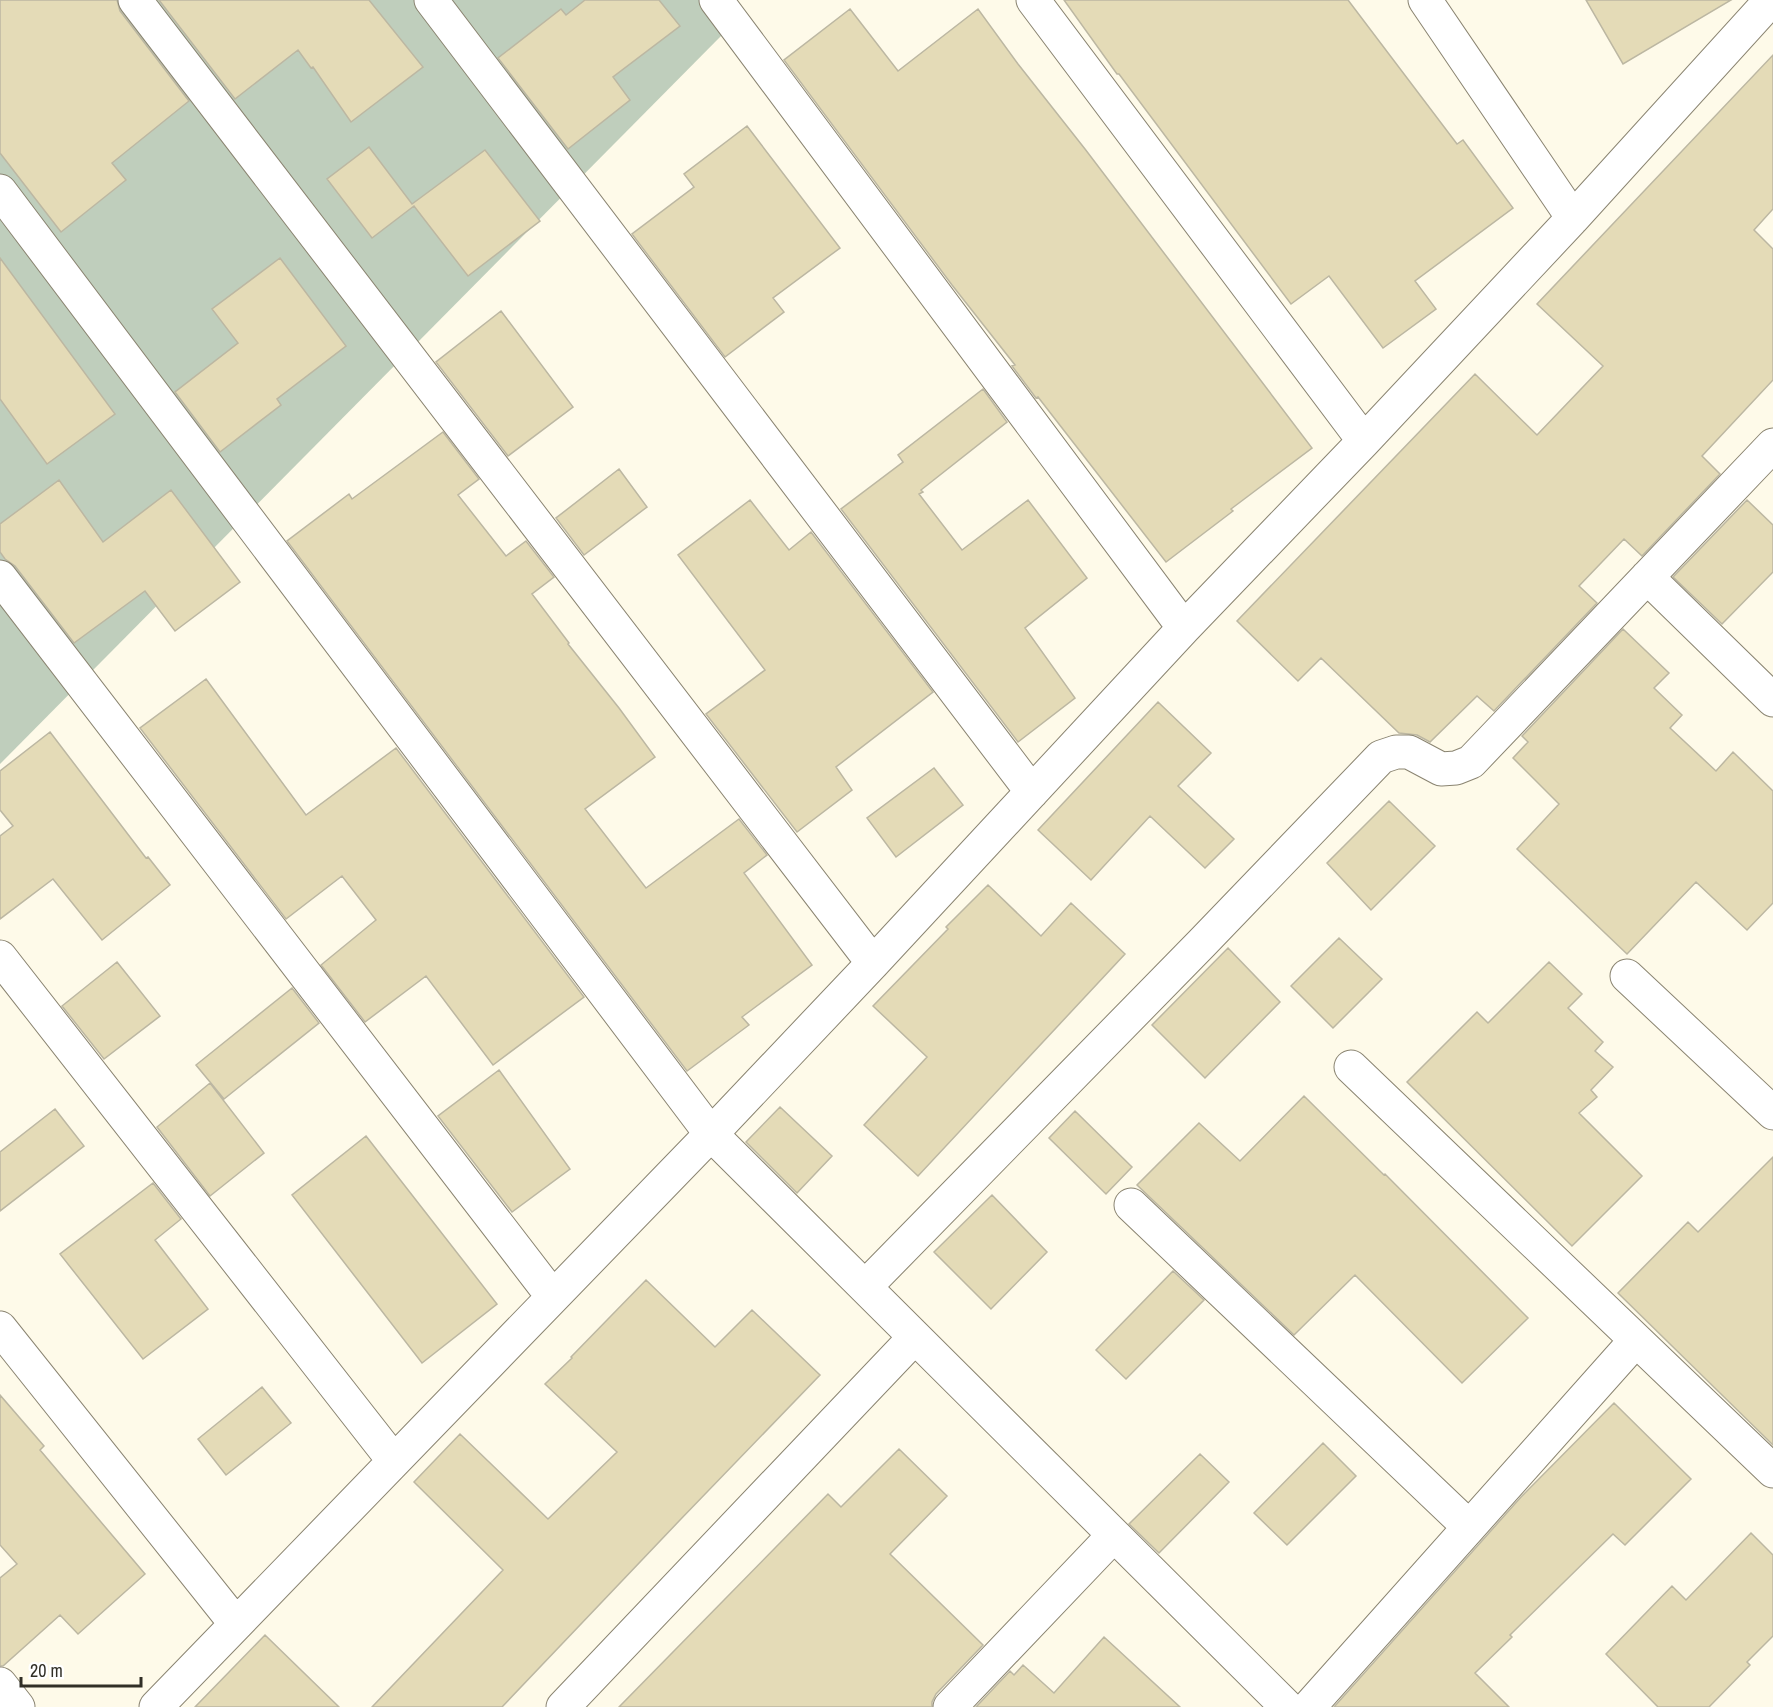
<svg xmlns="http://www.w3.org/2000/svg" width="1773" height="1707" font-family="'Archivo Narrow',sans-serif">
  <rect width="100%" height="100%" fill="#fefae9"/>
  <path fill="#bfcebc" d="M0 0H708L724 33 0 764Z"/>
  <path fill="#e4dbb7" stroke="#bcb7a2" stroke-width="1.5" d="M0 0H117L120 11 189 101 112 163 126 180 61 232 0 153Z
    M159 0H369L423 67 351 122 313 67 311 68 298 50 235 99Z
    M585 0H659L680 26 613 77 630 100 568 149 498 58 561 9 566 15Z
    M1064 0H1348L1457 144 1463 140 1513 208 1415 281 1436 309 1383 348 1329 276 1291 304 1119 74H1117Z
    M1586 0H1731L1623 64Z
    M850 9 898 71 978 9 1018 64 1085 149 1312 448 1231 509 1233 511 1166 562 1038 397 1036 398 1012 366 1015 365 952 285 784 60Z
    M1773 55V209L1754 230 1773 249V380L1702 456 1720 474 1642 556 1624 539 1579 586 1597 603 1494 711 1477 696 1430 742 1417 735 1399 733 1321 658 1298 681 1237 621 1475 374 1537 435 1603 366 1537 304Z
    M747 126 840 248 773 298 784 312 725 357 632 234 694 187 684 174Z
    M369 147 412 204 485 150 540 221 468 276 414 206 372 238 327 179Z
    M0 258 115 414 47 464 0 399Z
    M280 258 346 346 277 399 281 405 220 452 175 392 238 343 212 309Z
    M501 311 573 407 508 456 436 362Z
    M983 389 1007 422 921 490 923 492 919 494 962 550 1028 500 1087 578 1025 628 1075 698 1018 742 841 509 903 462 898 455Z
    M443 432 479 479 458 495 506 556 526 541 554 577 532 594 569 643 568 644 619 708 655 757 585 809 646 888 739 819 767 855 744 873 812 965 742 1017 749 1025 687 1071 287 541 349 494 352 499Z
    M619 469 647 507 584 555 556 518Z
    M59 480 103 542 171 490 240 582 175 631 145 591 74 643 15 566 5 559 0 552V524Z
    M750 500 789 550 811 532 933 692 836 767 852 790 797 832 706 714 765 670 678 555Z
    M1747 500 1773 525V572L1722 624 1673 577Z
    M1623 629 1669 673 1654 688 1682 715 1670 728 1716 771 1733 752 1773 791V903L1747 930 1696 882 1627 954 1517 849 1559 804 1513 758 1528 742 1522 736Z
    M206 679 306 815 396 748 584 997 493 1065 426 976 365 1022 321 965 376 920 342 876 286 919 140 728Z
    M1158 702 1211 753 1178 786 1234 839 1205 868 1150 816 1091 880 1038 830Z
    M50 732 146 858 148 857 170 885 102 940 53 879 0 919V836L13 826 0 810V771Z
    M934 768 963 805 896 857 867 818Z
    M1389 801 1435 846 1371 910 1327 863Z
    M988 885 1041 936 1071 903 1125 954 918 1176 864 1125 927 1057 873 1006 948 929 946 927Z
    M1339 938 1382 979 1333 1028 1291 986Z
    M1228 948 1280 1002 1205 1078 1152 1025Z
    M117 962 160 1016 104 1059 62 1006Z
    M1549 962 1582 994 1568 1008 1603 1042 1595 1051 1613 1067 1591 1090 1597 1097 1579 1113 1642 1176 1572 1246 1407 1082 1477 1012 1488 1023Z
    M292 988 319 1023 224 1099 196 1065Z
    M499 1070 570 1169 512 1212 438 1116Z
    M210 1083 264 1153 210 1196 157 1127Z
    M1304 1096 1384 1175 1385 1174 1528 1318 1462 1383 1355 1275 1294 1335 1137 1185 1199 1123 1240 1161Z
    M780 1107 832 1156 797 1193 746 1142Z
    M55 1109 84 1146 0 1211V1152Z
    M1075 1111 1132 1167 1106 1194 1049 1138Z
    M366 1136 497 1304 422 1363 292 1195Z
    M1773 1157V1445L1618 1293 1688 1222 1698 1232Z
    M153 1183 181 1219 155 1240 208 1309 143 1359 60 1254Z
    M992 1195 1047 1252 991 1309 934 1252Z
    M1173 1271 1204 1300 1126 1379 1096 1350Z
    M646 1280 715 1347 752 1310 820 1375 680 1520 502 1707H372L503 1570 414 1482 460 1434 548 1519 617 1452 545 1384 572 1358 571 1357Z
    M262 1387 291 1423 226 1475 198 1439Z
    M0 1395 44 1446 40 1450 145 1574 78 1634 60 1615 3 1666H0V1578L17 1564 0 1545Z
    M1614 1403 1691 1479 1625 1545 1613 1534 1510 1635 1512 1637 1475 1673 1509 1707H1334L1521 1497Z
    M1323 1443 1356 1476 1287 1545 1254 1513Z
    M899 1449 947 1496 890 1554 983 1645 936 1694 932 1702V1707H619L828 1494 841 1507Z
    M1200 1454 1229 1482 1159 1553 1129 1524Z
    M1751 1533 1773 1555V1636L1747 1662 1750 1665 1709 1707H1658L1606 1654 1672 1586 1686 1600Z
    M265 1635 339 1707H195Z
    M1104 1637 1180 1707H976L1010 1671 1014 1675 1023 1665 1054 1693Z"/>
  <g fill="none" stroke-linecap="round" stroke-linejoin="round">
    <defs>
      <path id="minor" d="M135 0 873 963
        M431 0 1032 792
        M716 0 1184 628
        M1033 0 1364 441
        M1425 0 1573 218
        M0 191 711 1134 1287 1707
        M0 577 553 1297
        M1647 577 1773 700
        M0 957 394 1461
        M1627 976 1773 1113
        M1351 1067 1773 1471
        M1131 1205 1469 1527
        M865 1287 1202 943 1381 757 1396 752H1409L1441 769 1456 768 1471 762 1773 445
        M0 1328 236 1624
        M0 1684 18 1707
        M156 1707 711 1134 873 963 1184 628 1364 441 1573 218 1771 0
        M563 1707 915 1337
        M950 1707 1114 1535
        M1309 1707 1636 1340"/>
    </defs>
    <use href="#minor" stroke="#8a8471" stroke-width="35"/>
    <use href="#minor" stroke="#fff" stroke-width="33"/>
  </g>
  <path d="M21 1677v9h120v-9" fill="none" stroke="#312f27" stroke-width="3"/>
  <text x="30" y="1677" font-size="18" fill="#312f27" stroke="#ffffff" stroke-width="4.5" paint-order="stroke">20 m</text>
</svg>
